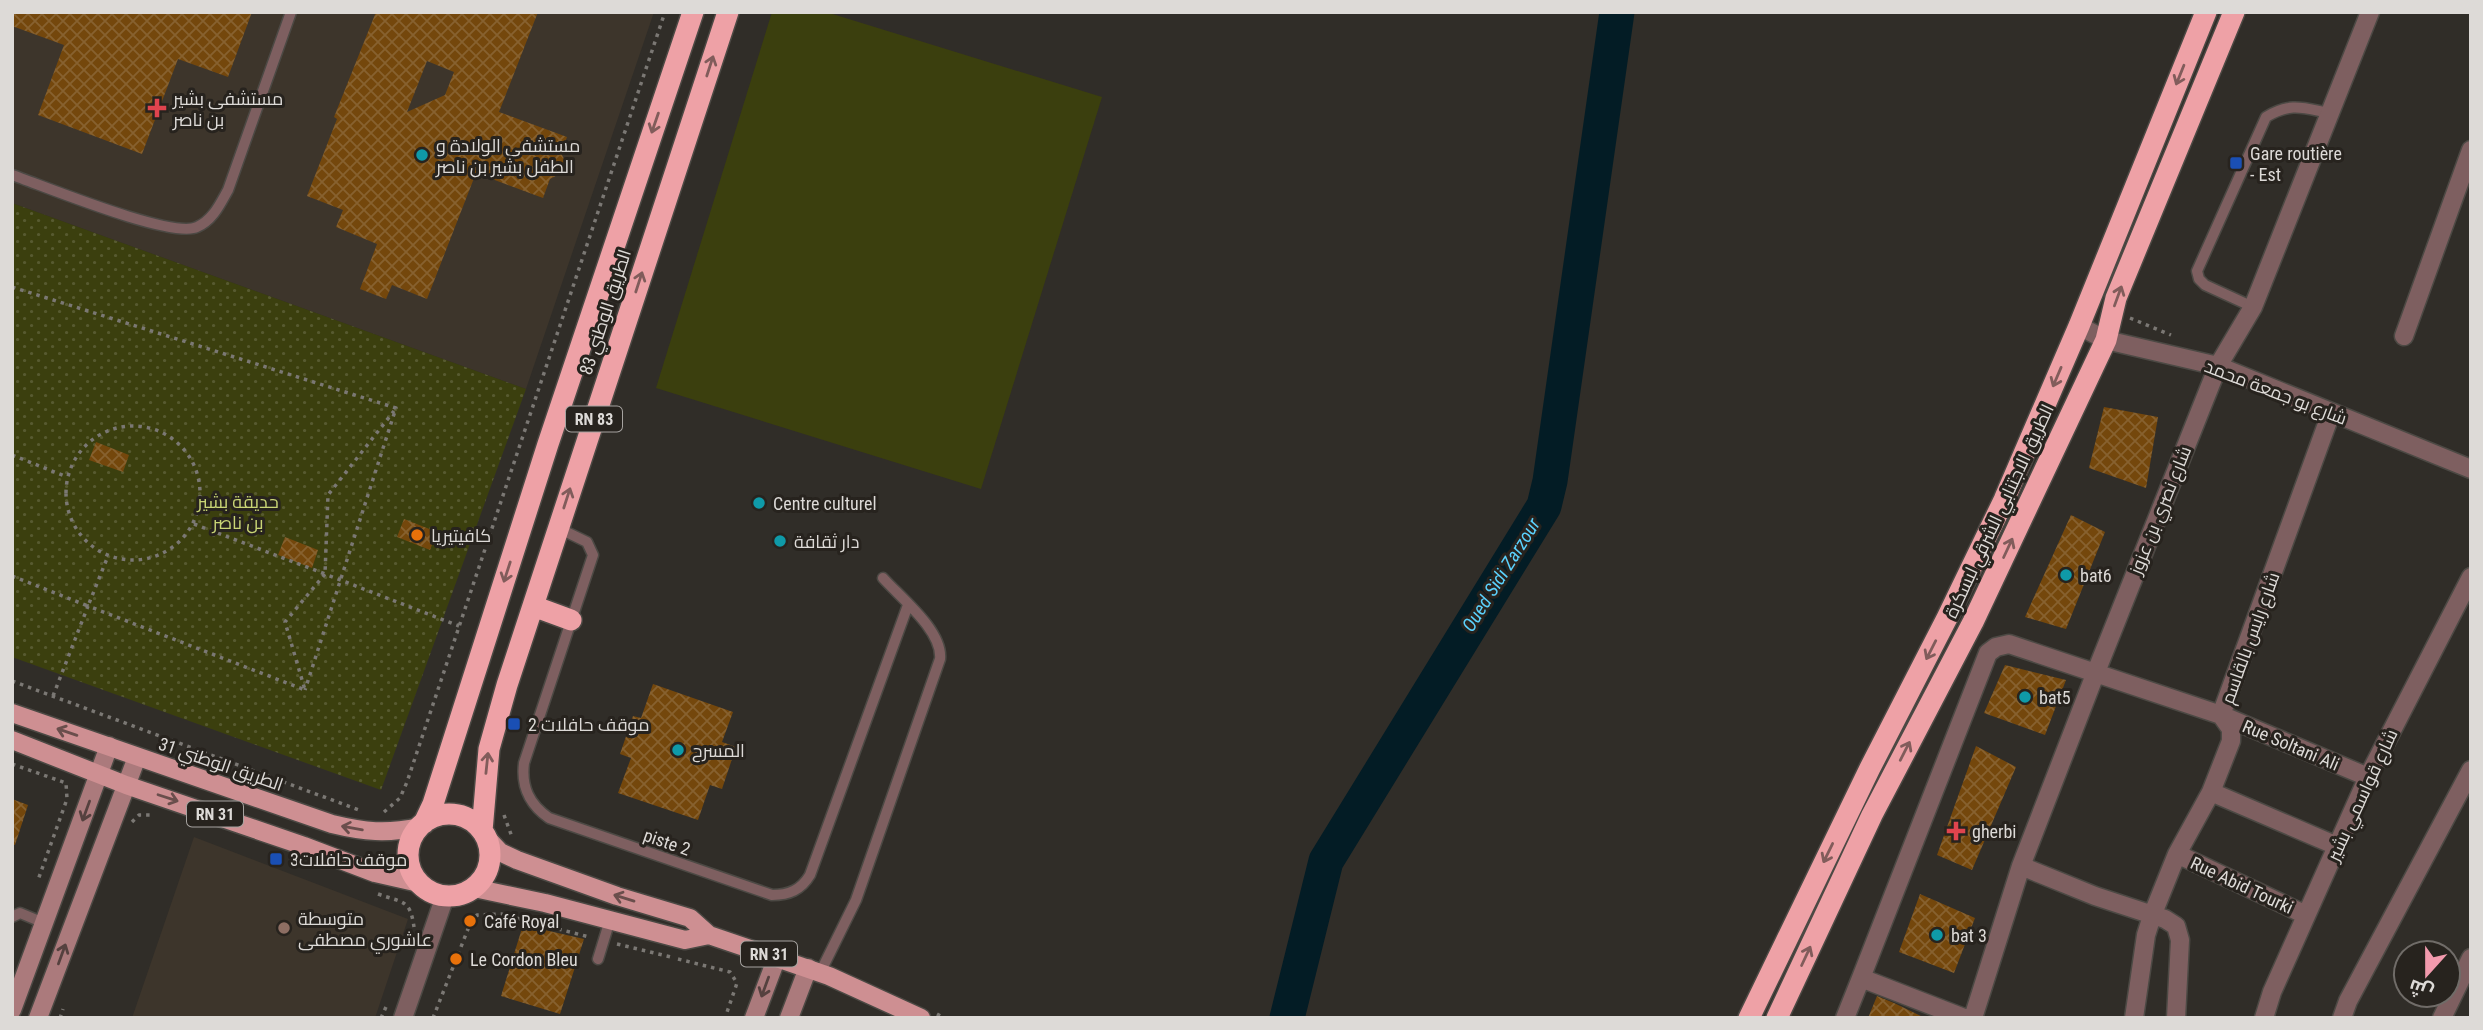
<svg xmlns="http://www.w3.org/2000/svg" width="2483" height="1030" font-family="'Roboto Condensed',Cairo,sans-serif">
  <defs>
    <pattern id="garden-dots" width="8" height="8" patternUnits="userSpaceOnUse" patternTransform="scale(1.75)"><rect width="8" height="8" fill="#3b3f0e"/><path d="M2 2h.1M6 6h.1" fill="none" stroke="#575a30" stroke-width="1.8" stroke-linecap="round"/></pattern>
    <pattern id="building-cross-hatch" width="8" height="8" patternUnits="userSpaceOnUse" patternTransform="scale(1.75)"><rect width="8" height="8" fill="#74470c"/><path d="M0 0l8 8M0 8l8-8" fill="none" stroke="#87612f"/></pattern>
  </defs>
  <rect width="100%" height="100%" fill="#302d28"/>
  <path fill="#3d352b" d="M12 12H654L526 389 12 203Z
    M194 837 408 919 375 1018H132Z"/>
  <path fill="#3b3f0e" d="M772 12H826L1102 97 981 489 656 388Z"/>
  <path fill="url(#garden-dots)" d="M12 203 526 389 381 790 12 657Z"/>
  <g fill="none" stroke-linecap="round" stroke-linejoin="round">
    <path stroke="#031c25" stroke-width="35" d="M1287 1018 1326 861 1544 506 1550 481 1617 12"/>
  </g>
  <path fill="url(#building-cross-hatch)" fill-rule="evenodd" d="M12 12H252L228 77 178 59 142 154 38 115 64 45 12 26Z
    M376 12H538L499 112 567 137 561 153 569 169 550 179 543 198 476 173 427 299 392 285 386 299 360 289 377 244 336 227 343 210 307 196 337 119 334 117ZM427 61 454 72 445 95 407 112Z
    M2104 407 2158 417 2146 488 2089 468Z
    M96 442 129 455 123 472 89 460Z
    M2071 515 2105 532 2066 629 2025 617Z
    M404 519 437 532 430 550 397 537Z
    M285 537 318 550 312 568 278 555Z
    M2005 665 2066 680 2045 735 1984 713Z
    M653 684 733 712 722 742 736 747 722 789 710 785 698 820 618 793 631 758 620 754 633 716 641 718Z
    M1976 746 2016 767 1972 870 1937 855Z
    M12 799 28 805 15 845 12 844Z
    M1920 894 1975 918 1954 973 1899 952Z
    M523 925 584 939 560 1014 501 996Z
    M1877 996 1894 1003 1925 1018H1868Z"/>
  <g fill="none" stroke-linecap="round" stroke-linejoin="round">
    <defs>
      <path id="lane" d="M12 175C44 186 172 239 197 227 213 220 220 204 228 190L291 12
        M2253 307 2205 285 2199 279 2197 271 2266 117C2291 102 2303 108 2330 113
        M558 528 587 542 593 555 524 763C521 787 529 804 549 818L772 895C789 895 801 890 810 875L908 605
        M12 917 20 913 44 923
        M598 959 610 920
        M820 973 856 900 940 659C943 631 901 598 883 578"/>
      <path id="street" d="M2079 326 2106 340 2218 366 2471 469
        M2404 336 2471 150
        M2211 792 2337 846
        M2177 854 2306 915
        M2021 866 2095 896 2165 919 2176 926 2180 940 2176 1018
        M1861 978 1988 653 1996 647 2009 644 2221 715 2368 777
        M403 1018 445 896
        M1845 1018 1861 978 1964 1018
        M1973 1018 2021 866 2096 672 2218 366 2253 307 2370 12
        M2134 1018 2146 935 2152 916 2177 854 2211 792 2231 741V729L2221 715 2331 413
        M2264 1018 2272 992 2368 777 2471 577
        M2342 1018 2348 1001 2471 770
        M2442 1018 2471 958"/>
      <path id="secondary" d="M12 1010 109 746
        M38 1018 137 757
        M754 1018 777 957
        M789 1018 808 968"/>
      <path id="primary" d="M12 713 332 824C365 832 386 834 420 827
        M12 740 126 785 304 846 375 873 419 883
        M486 837 500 852 517 860 617 896 690 918 709 935 829 976 921 1018
        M474 888 545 903 685 940 709 935"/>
      <path id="highway" d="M533 606 571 620
        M408 855a41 41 0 1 1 82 0a41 41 0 1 1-82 0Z
        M424 823 433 804 548 444 693 12
        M482 831 489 749 507 685 728 12
        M1749 1018 1870 768 1947 618 2004 500 2079 326 2206 12
        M1777 1018 1872 815 1973 622 2106 340 2116 298 2234 12"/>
    </defs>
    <use href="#lane" stroke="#4c4944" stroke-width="13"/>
    <use href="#street" stroke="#4c4944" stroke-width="21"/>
    <use href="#secondary" stroke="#4c4944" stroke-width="21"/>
    <use href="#primary" stroke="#4c4944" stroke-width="21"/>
    <use href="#highway" stroke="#4c4944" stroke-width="24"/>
    <path stroke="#7b7874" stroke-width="3.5" stroke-dasharray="3.5 5" stroke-linecap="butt" d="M12 287 396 408 305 690
      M2130 318 2171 335
      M66 493a67 67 0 1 1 134 0a67 67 0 1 1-134 0Z
      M12 455 67 477
      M194 524 325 574 328 495 394 411
      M12 576 88 606 108 556
      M12 681 359 810
      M53 696 88 606 305 690 285 622 325 574 459 626
      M12 764 66 783 67 799 38 880
      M384 812 400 798 407 782 665 12
      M504 815 512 837
      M132 822 139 815H154
      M378 894C403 903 410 899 414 927
      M617 944 671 957
      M678 959 730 972 737 983 725 1018
      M937 1014 944 1018
      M60 1018 63 1009
      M381 1018 386 1007
      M433 1018 468 929 477 915 501 914 589 937"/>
    <use href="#lane" stroke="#7e5f60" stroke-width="10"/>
    <use href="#street" stroke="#7e5f60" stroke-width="18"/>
    <use href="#secondary" stroke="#ab7a7c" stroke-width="18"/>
    <use href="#primary" stroke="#ce8f92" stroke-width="18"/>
    <use href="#highway" stroke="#eea1a6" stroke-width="21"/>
  </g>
  <defs><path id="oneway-shaft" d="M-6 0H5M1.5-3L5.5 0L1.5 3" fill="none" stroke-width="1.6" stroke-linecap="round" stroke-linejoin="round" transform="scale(1.75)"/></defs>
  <g stroke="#815c5b">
    <use href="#oneway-shaft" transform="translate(710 66) rotate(-72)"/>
    <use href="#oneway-shaft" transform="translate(2180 75) rotate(112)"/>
    <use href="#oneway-shaft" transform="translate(655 123) rotate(109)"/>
    <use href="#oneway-shaft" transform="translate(639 282) rotate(-72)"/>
    <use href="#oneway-shaft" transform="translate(2118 296) rotate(-70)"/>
    <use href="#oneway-shaft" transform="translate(2057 377) rotate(113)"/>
    <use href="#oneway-shaft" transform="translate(567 498) rotate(-72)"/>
    <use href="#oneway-shaft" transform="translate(2008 548) rotate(-65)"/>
    <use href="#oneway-shaft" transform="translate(507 572) rotate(108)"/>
    <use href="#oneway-shaft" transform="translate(1931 650) rotate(117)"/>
    <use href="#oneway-shaft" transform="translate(1905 751) rotate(-63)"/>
    <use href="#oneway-shaft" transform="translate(487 763) rotate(-84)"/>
    <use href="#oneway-shaft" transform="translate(1828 853) rotate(116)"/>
    <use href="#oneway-shaft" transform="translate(1806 956) rotate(-65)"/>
  </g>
  <g stroke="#6a4e4c">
    <use href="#oneway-shaft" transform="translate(67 732) rotate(-161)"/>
    <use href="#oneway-shaft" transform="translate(168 798) rotate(18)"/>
    <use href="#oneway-shaft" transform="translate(352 828) rotate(-170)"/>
    <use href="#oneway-shaft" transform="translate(624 898) rotate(-163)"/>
  </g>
  <g stroke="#55413f">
    <use href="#oneway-shaft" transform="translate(86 811) rotate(110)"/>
    <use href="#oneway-shaft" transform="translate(62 954) rotate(-70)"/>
    <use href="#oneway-shaft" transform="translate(765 987) rotate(110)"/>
  </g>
  <g fill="#e0444e" stroke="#27231e" stroke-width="2.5">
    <path d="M153.5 97.5h7v7h7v7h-7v7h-7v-7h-7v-7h7z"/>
    <path d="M1952.5 820.5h7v7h7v7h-7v7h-7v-7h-7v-7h7z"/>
  </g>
  <g fill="#0f9aa8" stroke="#27231e" stroke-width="2.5">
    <circle cx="422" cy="155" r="7"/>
    <circle cx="759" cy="503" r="7"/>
    <circle cx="780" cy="541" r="7"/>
    <circle cx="2066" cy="575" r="7"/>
    <circle cx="2025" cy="697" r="7"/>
    <circle cx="678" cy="750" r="7"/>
    <circle cx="1937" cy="935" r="7"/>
  </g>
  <g fill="#1a4fb4" stroke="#27231e" stroke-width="2.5">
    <rect x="2229" y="156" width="14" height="14" rx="3.5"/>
    <rect x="507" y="717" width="14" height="14" rx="3.5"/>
    <rect x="269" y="852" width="14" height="14" rx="3.5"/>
  </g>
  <g fill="#e8710a" stroke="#27231e" stroke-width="2.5">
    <circle cx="417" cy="535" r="7"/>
    <circle cx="470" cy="921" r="7"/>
    <circle cx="456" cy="959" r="7"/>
  </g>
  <circle fill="#8d6e63" stroke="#27231e" stroke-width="2.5" cx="284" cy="928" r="7"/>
  <g text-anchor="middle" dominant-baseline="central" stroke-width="6" stroke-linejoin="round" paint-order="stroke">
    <g fill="#27231e" stroke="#a6a3a0" stroke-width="2">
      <rect x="566" y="406.5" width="56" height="25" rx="5"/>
      <rect x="187" y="801.5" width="56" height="25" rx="5"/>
      <rect x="741" y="941.5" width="56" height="25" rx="5"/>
    </g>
    <g font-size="16" font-weight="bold" fill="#dddad7">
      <text x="594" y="419">RN 83</text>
      <text x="215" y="814">RN 31</text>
      <text x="769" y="954">RN 31</text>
    </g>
    <g font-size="18" fill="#dddad7" stroke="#27231e" text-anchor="start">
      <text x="173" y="98">مستشفى بشير<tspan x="173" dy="21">بن ناصر</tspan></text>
      <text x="436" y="145">مستشفى الولادة و<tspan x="436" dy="21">الطفل بشير بن ناصر</tspan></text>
      <text x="2250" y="153">Gare routière<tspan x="2250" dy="21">- Est</tspan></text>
      <text x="773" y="503">Centre culturel</text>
      <text x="431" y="535">كافيتيريا</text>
      <text x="794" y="541">دار ثقافة</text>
      <text x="2080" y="575">bat6</text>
      <text x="2039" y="697">bat5</text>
      <text x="528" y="724">موقف حافلات 2</text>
      <text x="692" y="750">المسرح</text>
      <text x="1972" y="831">gherbi</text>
      <text x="290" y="859">موقف حافلات3</text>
      <text x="298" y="918">متوسطة<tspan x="298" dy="21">عاشوري مصطفى</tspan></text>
      <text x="484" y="921">Café Royal</text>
      <text x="1951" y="935">bat 3</text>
      <text x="470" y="959">Le Cordon Bleu</text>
    </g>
    <g font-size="18" fill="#dddad7" stroke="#27231e">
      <text transform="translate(605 312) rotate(-72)">الطريق الوطني 83</text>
      <text transform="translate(2276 392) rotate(21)">شارع بو جمعة محمد</text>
      <text transform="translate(2160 510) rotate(-68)">شارع نصري بن عزوز</text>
      <text transform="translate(1999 511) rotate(-65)">الطريق الاجتنابي الشرقي لبسكرة</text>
      <text transform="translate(2250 638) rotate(-70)">شارع رايس بالقاسم</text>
      <text transform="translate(2291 745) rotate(23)">Rue Soltani Ali</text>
      <text transform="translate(221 764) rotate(19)">الطريق الوطني 31</text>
      <text transform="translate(2362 795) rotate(-65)">شارع قواسمي بشير</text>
      <text transform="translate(667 842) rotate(19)">piste 2</text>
      <text transform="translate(2242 885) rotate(25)">Rue Abid Tourki</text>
    </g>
    <g font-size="18" fill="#c9d575" stroke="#27231e">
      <text x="238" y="501">حديقة بشير<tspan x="238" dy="21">بن ناصر</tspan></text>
    </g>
    <g font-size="19" font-style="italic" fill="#5bd1fc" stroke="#27231e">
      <text transform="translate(1501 575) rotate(-58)">Oued Sidi Zarzour</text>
    </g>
  </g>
  <rect width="2483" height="1030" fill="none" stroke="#dddad7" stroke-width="28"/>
  <g transform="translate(2427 974) rotate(201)"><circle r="33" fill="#27231e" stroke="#706c68" stroke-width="2"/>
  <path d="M0-5L12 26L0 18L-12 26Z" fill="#f29aad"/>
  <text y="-10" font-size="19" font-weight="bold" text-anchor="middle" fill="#dddad7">ش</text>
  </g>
</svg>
